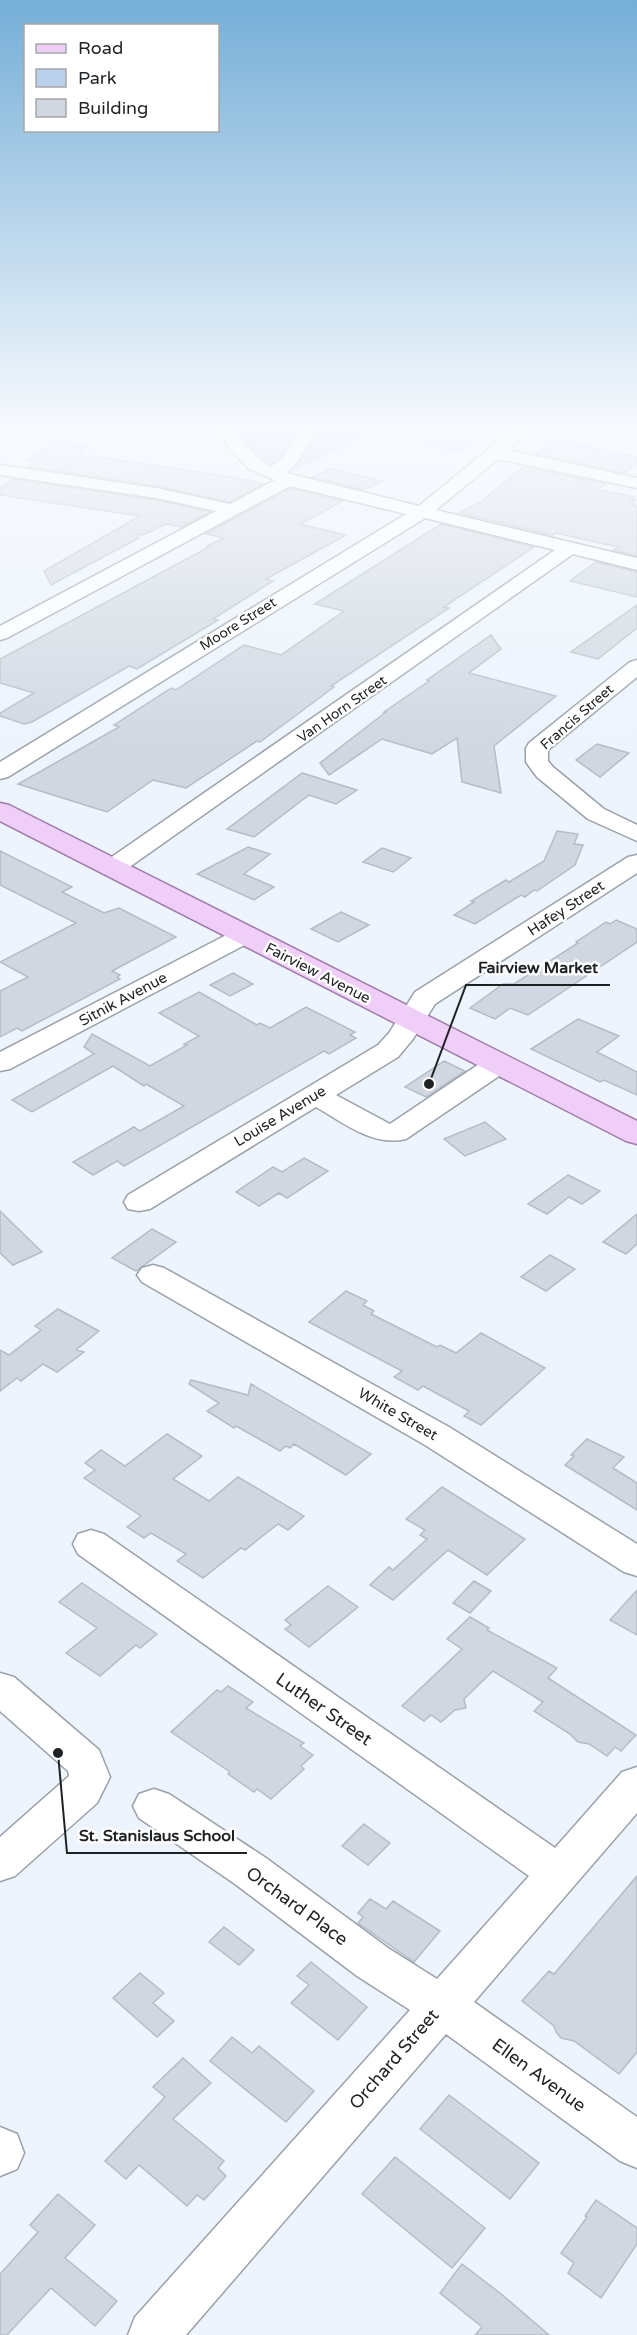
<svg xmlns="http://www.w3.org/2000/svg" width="637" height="2335" font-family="'Varela Round',sans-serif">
  <rect width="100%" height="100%" fill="#edf4fd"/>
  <path fill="#bbd0eb" d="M210 425H392L292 472 273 476 246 467 238 460Z"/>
  <path fill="#d0d7e0" stroke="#b5bcc5" stroke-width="1.5" d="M446 425 487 431 461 451 422 445Z
    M554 439 637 457V464L623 473 537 454Z
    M56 441 88 446 79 454 232 477 263 484 230 502 156 486 29 467 36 461 27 460Z
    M523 467 606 484 597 489 634 497 632 499 636 500 630 504 637 506V556L613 550 618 547 556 533 552 535 460 513 482 501Z
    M330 468 382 481 364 490 313 477Z
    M12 479 156 500 210 512 181 527 166 524 143 535 136 534 139 538 51 585 44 571 140 516 0 495V488Z
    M291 488 343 501 300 524 346 535 266 579 273 581 213 619 218 620 137 669 129 666 32 722 24 724 0 716V713L34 693 0 683V659L209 547 207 546 224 538 206 534Z
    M441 524 534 547 444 607 449 608 331 686 334 687 260 742 257 741 186 788 153 780 107 812 18 784 119 727 114 725 171 688 176 690 244 645 281 655 344 611 315 604Z
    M596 562 637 572V597L570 581Z
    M637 605V628L598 659 571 652Z
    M491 635 501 649 469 673 556 696 494 746 501 793 462 782 457 738 432 754 382 739 329 775 320 763 386 712H384L429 681 427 680Z
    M597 744 629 753 600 777 576 760Z
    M302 773 357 790 336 804 309 795 254 837 227 829Z
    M557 831 578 834 574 844 583 845 575 865 537 891 534 890 525 897 521 895 475 924 454 915 474 902 471 901 506 880 509 882 544 861Z
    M248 847 270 854 244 874 274 887 254 900 197 874Z
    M382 848 411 858 393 872 363 862Z
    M0 851 72 887 62 892 104 913 119 908 176 937 112 971 120 975 117 977 120 979 22 1031 17 1028 0 1037V991L28 977 0 962 76 923 0 885Z
    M341 912 369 925 338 942 311 929Z
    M616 920 637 929V942L528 1015 510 1008 495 1019 470 1008 503 984H514L578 943 576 942 606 922 610 924Z
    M233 973 253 984 230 996 210 985Z
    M199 992 257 1025 260 1023 270 1028 306 1007 355 1032 350 1035 356 1038 329 1054 324 1051 124 1166 117 1161 93 1175 73 1162 134 1127 140 1131 184 1106 146 1084 144 1086 113 1066 32 1112 12 1100 94 1054 84 1047 92 1034 150 1066 187 1045 184 1044 199 1036 159 1013Z
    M578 1019 619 1036 597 1052 637 1072V1095L604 1080 600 1082 531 1049Z
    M444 1061 465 1071 426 1097 405 1087Z
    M485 1122 506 1139 465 1156 444 1139Z
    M304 1158 328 1171 287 1198 279 1193 259 1206 236 1192 273 1167 282 1172Z
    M568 1175 600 1191 582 1204 569 1197 547 1214 528 1204Z
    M0 1211 42 1252 13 1265 0 1253Z
    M637 1214V1244L626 1254 603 1242Z
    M152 1229 176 1242 136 1271 112 1258Z
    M550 1255 575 1269 546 1291 521 1277Z
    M346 1291 367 1301 363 1305 374 1311 371 1314 437 1347 440 1345 456 1353 481 1333 545 1368 481 1425 464 1416 469 1411 423 1386 418 1390 394 1377 402 1371 309 1322Z
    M58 1309 99 1331 76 1350 84 1352 57 1372 43 1364 21 1381 17 1378 0 1391V1350L9 1355 41 1330 35 1326Z
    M191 1380 248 1395 251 1384 371 1454 346 1475 294 1444 290 1448 286 1446 280 1451 236 1426 234 1428 207 1411 219 1403 189 1384Z
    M167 1434 202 1456 173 1479 209 1501 238 1477 304 1516 288 1530 278 1524 245 1550 241 1548 203 1578 177 1561 186 1554 151 1533 144 1538 127 1527 141 1516 84 1478 95 1470 85 1463 101 1450 125 1466Z
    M587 1439 624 1457 613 1468 637 1483V1510L565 1465 574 1456 571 1455Z
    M442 1487 525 1539 487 1575 448 1550 393 1600 370 1585 389 1567 393 1570 427 1539 420 1535 425 1530 406 1519Z
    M474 1581 491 1591 470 1613 453 1603Z
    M82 1583 157 1634 140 1648 136 1645 100 1676 66 1653 97 1628 59 1602Z
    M328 1586 358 1607 309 1647 285 1629 291 1625 285 1620Z
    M637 1590V1635L610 1620Z
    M470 1617 489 1628 487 1630 557 1668 548 1678 636 1735 621 1751 615 1747 607 1756 589 1744 578 1742 570 1734 534 1711 543 1702 493 1671 464 1699 466 1708 455 1710 441 1722 431 1715 424 1721 402 1706 462 1649 447 1639Z
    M228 1686 253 1702 246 1708 304 1743 300 1746 313 1755 301 1766 304 1769 271 1799 257 1789 254 1792 228 1774 230 1772 171 1732 217 1690 221 1692Z
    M364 1824 390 1843 368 1865 342 1846Z
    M637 1876V2052L619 2074 574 2041 561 2038 556 2032 554 2026 522 2001 549 1971 554 1974Z
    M370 1899 386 1909 393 1901 440 1931 414 1962 358 1923 363 1917 358 1913Z
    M224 1927 254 1950 239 1965 209 1942Z
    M311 1962 367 2007 338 2040 291 2003 309 1985 297 1976Z
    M140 1973 164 1993 153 2003 174 2021 157 2037 113 1998Z
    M232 2037 252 2053 259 2046 314 2091 286 2122 210 2061Z
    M183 2058 211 2083 173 2119 224 2161 218 2168 226 2176 204 2200 197 2195 187 2206 139 2165 126 2179 105 2161 165 2097 153 2087Z
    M449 2095 539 2163 510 2199 420 2129Z
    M395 2157 485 2228 452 2268 362 2194Z
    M58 2194 95 2225 65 2258 117 2301 95 2326 51 2288 7 2335H0V2274L38 2232 30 2225Z
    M596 2200 637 2228V2244L601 2298 568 2273 574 2263 561 2253 587 2217 585 2216Z
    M462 2264 500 2293 549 2335H475L482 2327 440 2293Z"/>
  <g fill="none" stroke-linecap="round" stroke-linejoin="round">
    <defs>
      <path id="minor" d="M215 425H231L253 454 271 467 282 458 305 425H321L299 459 287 473 419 506 518 425H536L508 450 637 478V488L498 459 436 510 637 558V570L573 554 121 873 112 875 103 873 100 868 103 863 555 550 425 518 8 777 0 779V762L406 514 290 486 7 638 0 640V626L216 511 156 498 0 475V465L156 488 230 504 275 480 249 469 234 453Z
        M637 660V677L548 750V761L553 767 604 809 637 825V841L588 819 537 777 526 762V748L529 743 630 662Z
        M637 855V873L435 1004 413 1039 398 1057 336 1095 390 1124 488 1058 498 1056 508 1058 512 1064 508 1070 406 1139C373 1147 344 1123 316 1107L150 1209 139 1211 128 1209 124 1202 128 1195 378 1045 389 1033 415 992 628 857Z
        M245 927 254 930 258 935 254 940 10 1069 0 1071V1052L236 930Z
        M153 1265 164 1268 449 1427 637 1544V1576L624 1572 425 1445 142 1282 137 1275 142 1268Z
        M91 1530 104 1534 555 1848 622 1772 637 1767V1813L474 2002 637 2117V2168L620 2161 446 2034 186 2335H128L135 2317 410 2010 357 1976 235 1884 139 1818 133 1806 139 1794 154 1789 169 1794 266 1858 388 1948 437 1979 529 1876 78 1554 73 1544 78 1534Z
        M0 1673 14 1677 99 1750 110 1777 97 1803 15 1876 0 1881V1837L69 1776 68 1771 0 1711Z
        M0 2127 17 2134 24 2153 17 2169 0 2176Z"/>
      <path id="major" d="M0 803 9 805 637 1121V1144L626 1141 0 821Z"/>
    </defs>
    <use href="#minor" stroke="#9aa1a9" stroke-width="3"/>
    <use href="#major" stroke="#a07caa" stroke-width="3"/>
    <use href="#minor" fill="#fff" fill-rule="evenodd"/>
    <use href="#major" fill="#efcef7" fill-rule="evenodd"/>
  </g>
  <linearGradient id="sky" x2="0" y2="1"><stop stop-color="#75aed7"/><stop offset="0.57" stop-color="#f7fafe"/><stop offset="1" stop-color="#f7fafe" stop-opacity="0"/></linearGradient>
  <rect width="637" height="752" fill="url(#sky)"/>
  <g text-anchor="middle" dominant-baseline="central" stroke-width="5" stroke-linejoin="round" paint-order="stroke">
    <g font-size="14" fill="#1f2225" stroke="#fff">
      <text transform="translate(238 624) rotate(-32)">Moore Street</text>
      <text transform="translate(342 709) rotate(-35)">Van Horn Street</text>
      <text transform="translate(577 717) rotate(-41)">Francis Street</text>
    </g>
    <g font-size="15" fill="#1f2225" stroke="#fff">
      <text transform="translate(566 908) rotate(-33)">Hafey Street</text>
      <text transform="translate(318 973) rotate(27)">Fairview Avenue</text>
      <text transform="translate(123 999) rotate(-28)">Sitnik Avenue</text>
      <text transform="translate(280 1116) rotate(-31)">Louise Avenue</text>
      <text transform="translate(398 1414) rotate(30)">White Street</text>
    </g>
    <g font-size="18" fill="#1f2225" stroke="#fff">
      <text transform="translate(324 1709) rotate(35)">Luther Street</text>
      <text transform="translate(297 1906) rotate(36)">Orchard Place</text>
      <text transform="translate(394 2059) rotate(-49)">Orchard Street</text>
      <text transform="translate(539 2075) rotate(36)">Ellen Avenue</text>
    </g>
  </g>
  <path fill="none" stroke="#1f2225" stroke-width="2" d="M429 1084L466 985H610M58 1753L67 1853H247"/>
  <g fill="#1f2225" stroke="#fff" stroke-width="2">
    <circle cx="429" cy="1084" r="6"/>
    <circle cx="58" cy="1753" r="6"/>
  </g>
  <g font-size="16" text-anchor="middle" font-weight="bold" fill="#1f2225" stroke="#fff" stroke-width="5" stroke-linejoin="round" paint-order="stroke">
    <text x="538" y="973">Fairview Market</text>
    <text x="157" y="1841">St. Stanislaus School</text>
  </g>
  <rect x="24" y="24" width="195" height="108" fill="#ffffff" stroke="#a5a7a8" stroke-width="1.5"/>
  <rect x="36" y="44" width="30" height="9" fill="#efcef7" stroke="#a5a7a8" stroke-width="1.5"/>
  <text x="78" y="54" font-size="18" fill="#1f2225">Road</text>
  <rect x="36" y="69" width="30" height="18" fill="#bbd0eb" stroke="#a5a7a8" stroke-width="1.5"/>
  <text x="78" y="84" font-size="18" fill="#1f2225">Park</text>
  <rect x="36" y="99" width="30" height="18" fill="#d0d7e0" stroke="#a5a7a8" stroke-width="1.5"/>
  <text x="78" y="114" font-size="18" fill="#1f2225">Building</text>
</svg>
